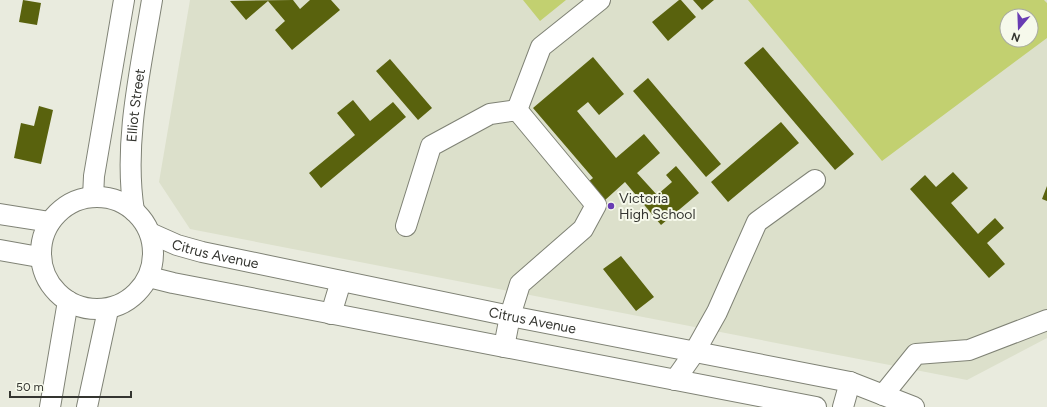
<svg xmlns="http://www.w3.org/2000/svg" width="1047" height="407" font-family="Figtree,sans-serif">
  <rect width="100%" height="100%" fill="#e9ebde"/>
  <path fill="#dce0cb" fill-rule="evenodd" d="M190 0H1047V338L967 380 190 229 159 182ZM1007 16H1031V40H1007Z"/>
  <path fill="#c2d070" fill-rule="evenodd" d="M523 0H566L540 21Z
    M748 0H1044L1047 3V38L882 161ZM1007 16H1031V40H1007Z"/>
  <path fill="#59620d" d="M23 0 41 3 37 25 19 22Z
    M293 0 300 9 310 0H331L340 10 292 50 275 30 285 21 268 1 246 20 230 1Z
    M679 0H681L696 17 668 41 652 22Z
    M693 0H714L702 10Z
    M763 47 854 154 835 170 744 63Z
    M593 57 624 94 599 115 588 102 577 111 616 158 644 134 660 153 637 173 657 195 672 182 666 175 676 166 699 193 661 225 625 182 604 201 588 182 593 178 533 108Z
    M390 59 432 108 418 120 376 71Z
    M648 78 721 164 706 177 633 91Z
    M353 100 370 121 393 102 406 117 321 188 309 173 355 135 337 113Z
    M39 106 53 110 41 164 14 158 21 123 34 126Z
    M781 122 799 143 728 202 711 182Z
    M953 172 968 188 951 203 978 234 995 218 1004 228 987 243 1005 264 989 278 910 189 925 175 936 187Z
    M1047 186V201L1042 199Z
    M621 256 654 297 636 311 603 269Z"/>
  <g fill="none" stroke-linecap="round" stroke-linejoin="round">
    <defs>
      <g id="minor">
        <path d="M517 110 541 47 600 0"/>
        <path d="M93 197 94 176 124 0"/>
        <circle cx="97" cy="253" r="56"/>
        <path id="s1" d="M134 211C123 143 141 67 152 0"/>
        <path d="M0 214 50 222"/>
        <path d="M406 226 431 146 490 114 517 110 596 205 583 229 520 284 510 316 504 347"/>
        <path id="s2" d="M150 233 177 245 202 252 510 316 850 382 914 407"/>
        <path d="M0 250 39 257"/>
        <path d="M149 277 173 283 816 407"/>
        <path d="M331 314 341 281"/>
        <path d="M675 380 694 353 717 312 757 222 815 180"/>
        <path d="M883 395 916 354 969 350 1047 320"/>
        <path d="M50 407 68 301"/>
        <path d="M87 407 108 310"/>
        <path d="M843 407 850 382"/>
      </g>
    </defs>
    <use href="#minor" stroke="#7f8275" stroke-width="22"/>
    <use href="#minor" stroke="#fff" stroke-width="20"/>
  </g>
  <circle fill="#683cb3" stroke="#f6f9eb" stroke-width="1.5" cx="611" cy="206" r="4"/>
  <g text-anchor="middle" dominant-baseline="central" stroke-width="4" stroke-linejoin="round" paint-order="stroke">
    <g font-size="14" fill="#343530" stroke="#f6f9eb">
      <text stroke="none"><textPath href="#s1" startOffset="106">Elliot Street</textPath></text>
      <text stroke="none"><textPath href="#s2" startOffset="69">Citrus Avenue</textPath></text>
      <text stroke="none"><textPath href="#s2" startOffset="393">Citrus Avenue</textPath></text>
    </g>
    <g font-size="14" fill="#343530" stroke="#f6f9eb" text-anchor="start">
      <text x="619" y="198">Victoria<tspan x="619" dy="16">High School</tspan></text>
    </g>
  </g>
  <g transform="translate(1019 28) rotate(199)"><circle r="19" fill="#f6f9eb" stroke="#a8aba0"/>
  <path d="M0-3L7 15L0 10L-7 15Z" fill="#683cb3"/>
  <text y="-6" font-size="11" font-weight="bold" text-anchor="middle" fill="#343530">N</text>
  </g>
  <path d="M10 391v6h121v-6" fill="none" stroke="#343530" stroke-width="2"/>
  <text x="16" y="391" font-size="12" fill="#343530" stroke="#f6f9eb" stroke-width="3" paint-order="stroke">50 m</text>
</svg>
